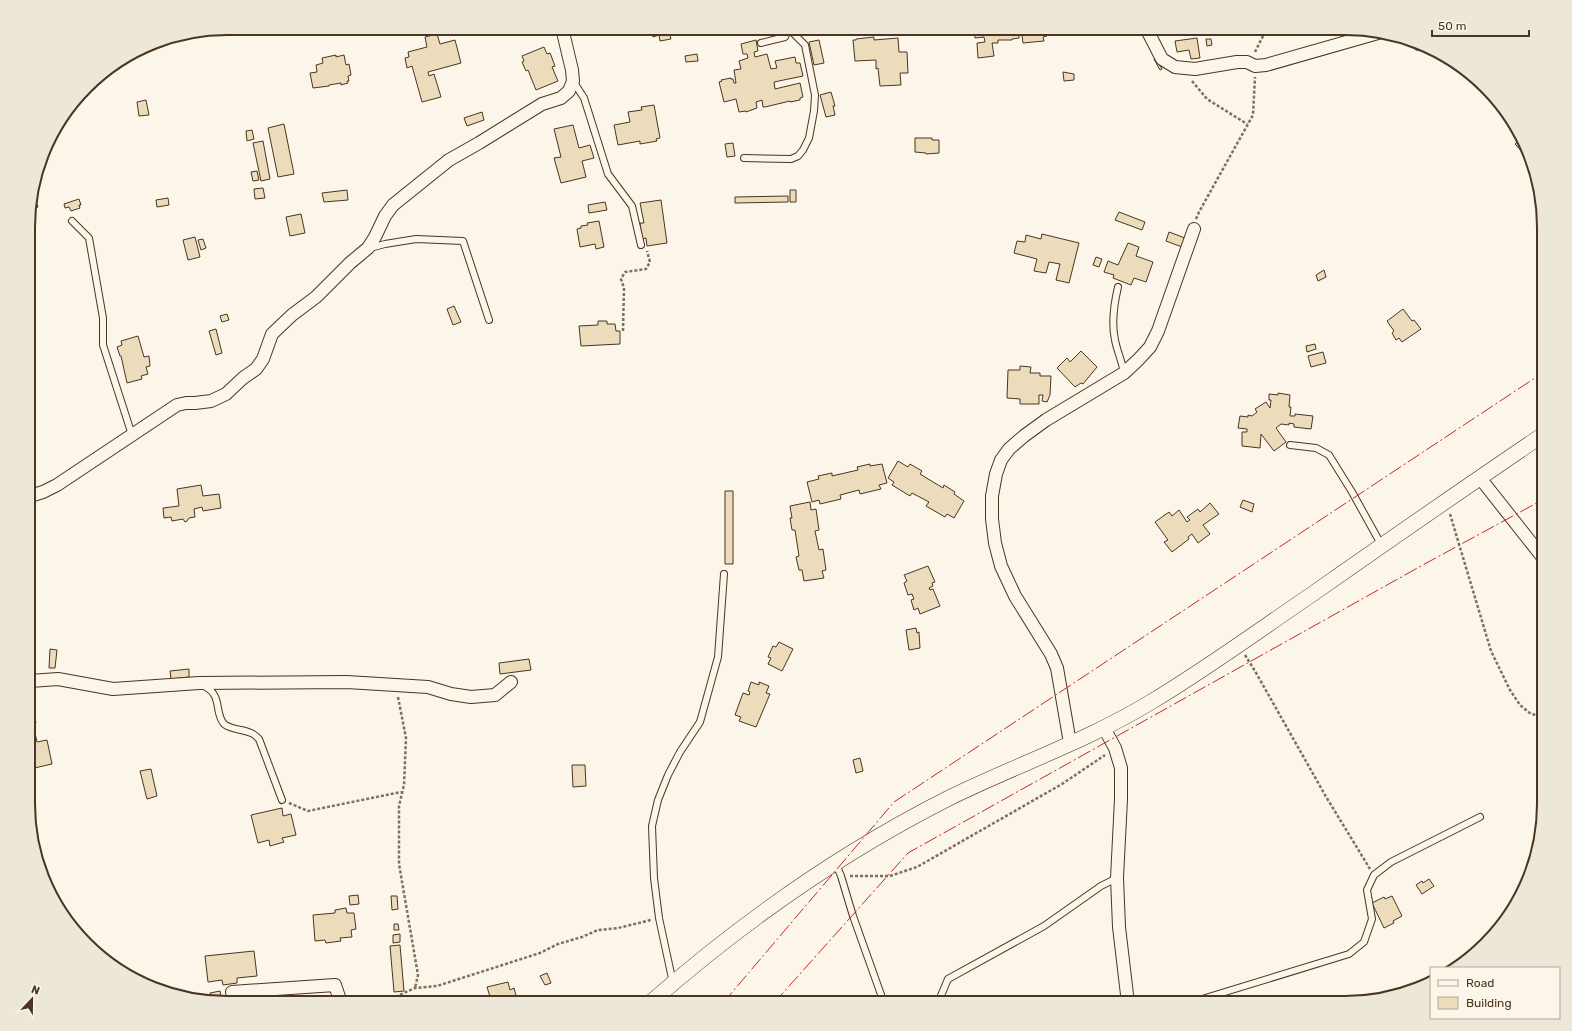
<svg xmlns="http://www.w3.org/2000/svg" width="1572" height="1031" font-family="Rubik,sans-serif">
  <rect width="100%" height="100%" fill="#fbf6e9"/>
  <path fill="#ecdcbc" stroke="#4a3520" d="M651 28H691L692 32 681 34 680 29 669 31 671 39 660 41 659 35 653 37Z
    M974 28H1042L1046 29 1047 36 1043 37 1044 41 1023 43 1022 35H1019V38L1012 39V40H998V43H992L994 56 978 58 977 43 985 42 984 37 975 38Z
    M437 34 440 44 455 40 461 63 428 72 429 76 434 74 441 97 422 102 412 66 407 68 405 58 409 57 408 52 427 47 425 37Z
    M874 37V40L898 38 899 52H907L908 73H900L901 85 880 86 878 68 876 69V60L855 61 853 40H856V39Z
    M1197 38 1200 58 1191 59 1189 50 1177 52 1175 41Z
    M1206 39H1211L1212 45 1207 46Z
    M756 40 758 51 754 52 755 57 767 54 771 69 777 68 775 61 795 57 796 63H800L803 76 774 82 775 89 800 83 803 97 800 98V100L790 102V101L765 107H763L762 100 756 102 757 108 746 112V111L739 112 736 99 724 102 719 82 722 81 721 80 731 78V79H733L734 83H736L734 70 741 69 739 61 748 58 747 54H743L741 44Z
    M819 40 824 63 814 65 809 42Z
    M544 47 547 54 550 53 555 66 552 67 558 81 536 90 528 70 526 71 522 62 524 61 522 56Z
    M697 54 698 61 686 62 685 56Z
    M336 55V57L344 55 346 65 349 64 351 75 348 76 349 81H347L348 83 341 85V83L329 85V86L313 88 310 73 317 72 316 65 323 63 322 58Z
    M1156 58 1162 69 1160 70 1154 59Z
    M1063 72 1074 74V80L1064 81Z
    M831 92 835 106H833L835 115 826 117 820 95Z
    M146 100 149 115 139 116 137 102Z
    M654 105 660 138 656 139 657 141 640 144V141L618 145 614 125 630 122 628 112 642 110 641 107Z
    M482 112 484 120 467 126 464 118Z
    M284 124 294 174 278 177 268 128Z
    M573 125 579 148 590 145 594 158 582 161 586 177 561 183 554 158 561 157 554 129Z
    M252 130 254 139 247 141 246 131Z
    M915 138H932V140H939V153L926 154V153L915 152Z
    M1522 138 1527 151 1524 154 1515 144Z
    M263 141 270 179 261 181 253 143Z
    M733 143 735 156 727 157 725 144Z
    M257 171 259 180 253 181 251 172Z
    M263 188 265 198 255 199 254 189Z
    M347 190 348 200 324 202 322 193Z
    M790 190H796V202H790Z
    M788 196V202L735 203V197Z
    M168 198 169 205 157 207 156 200Z
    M79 199 81 205H79L80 208 71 211 69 207 65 208 64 204Z
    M661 200 667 243 647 246 646 238 642 239 640 223H644L640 203Z
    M36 202 38 207 34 209 32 204Z
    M605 202 607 210 589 213 588 205Z
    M1119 212 1145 222 1142 230 1115 220Z
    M301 214 305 233 290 236 286 217Z
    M599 221 604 247 596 249 595 244 580 247 577 229 581 228V226L588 225 587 223Z
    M1169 232 1185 238 1182 247 1166 241Z
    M1042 234 1079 243 1069 283 1056 280 1060 264 1049 262 1046 273 1034 271 1037 259 1014 253 1017 241 1025 242 1026 235 1041 239Z
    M195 237 200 257 188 260 183 240Z
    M203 239 206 248 201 250 198 240Z
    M1128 243 1139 247 1136 256 1153 262 1146 282 1134 278 1131 285 1113 278 1114 275 1104 272 1108 261 1118 265Z
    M1096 257 1102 259 1099 267 1093 265Z
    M1324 270 1326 277 1318 281 1316 275Z
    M454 306 461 322 453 325 447 309Z
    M1403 309 1412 321 1414 320 1421 329 1402 342 1399 338 1396 340 1392 333 1394 331 1387 321Z
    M227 314 229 320 222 322 220 316Z
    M598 321H607V324H615L616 331H620V344L581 346 579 326 598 325Z
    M216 329 222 353 216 355 209 331Z
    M138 336 144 357 149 356 150 366 146 367 148 374 141 376 142 379 127 383 121 356H120L117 347 122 345 121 341Z
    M1315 344 1316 349 1307 352 1306 346Z
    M1081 351 1097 367 1083 384 1081 383 1075 387 1057 368 1067 358 1070 362Z
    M1323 352 1326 363 1311 367 1308 356Z
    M1020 366 1031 367 1030 373H1040V376H1051L1050 395 1047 402 1042 401 1043 395H1039V404H1020V399L1007 398 1008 370H1020Z
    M1278 393 1290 395 1289 407H1291L1290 416H1295V414L1313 416 1311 429 1294 427V424L1289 423V425L1281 424 1276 428 1286 442 1274 451 1261 434 1260 448 1242 446V432H1247V429L1238 428 1240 416 1248 417V415L1252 416 1257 412 1255 409 1266 402 1270 408 1271 400H1269V394L1278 395Z
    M898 461 908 467 910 464 922 471 920 474 943 488 944 485 955 492 954 494 964 501 954 518 947 514 945 517 926 506 929 502 912 493 910 496 892 485 894 482 888 478Z
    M870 464V466L882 464 887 483 879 485 881 489 860 494 859 490 840 495 841 499 820 504 819 500 812 502 807 482 819 479 818 476 832 473V476L858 470 857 467Z
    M201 485 203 496 219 494 221 508 203 511 202 507 194 509 195 517 189 518 187 521 185 522 183 519 172 521 171 517 164 518 163 508 179 506 177 489Z
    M725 491H733V564H725Z
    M1243 500 1254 504 1252 512 1240 507Z
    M810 502 811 510 816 509 819 530 815 531 819 550 823 549 826 570 822 571 824 578 804 581 802 570H799L796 557 799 556 795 530H792L790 518H792L790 506Z
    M1210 503 1219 514 1203 525 1210 534 1198 543 1192 534 1188 537 1189 539 1172 552 1164 542 1168 540 1155 522 1169 512 1172 516 1179 510 1187 522 1190 520 1187 517 1198 509 1200 512Z
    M928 566 935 582 932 583 933 586 929 588 930 590 933 589 940 606 920 614 918 608 914 610 911 600 914 599 912 594 908 595 904 583 907 581 904 575Z
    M916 628 917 633 919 632 920 648 909 650 906 630Z
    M779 642 793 649 782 671 768 664 771 658 768 657 773 646 776 647Z
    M50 649 57 650 55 668H49Z
    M529 659 531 670 500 674 499 663Z
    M189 669V677L171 679 170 671Z
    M751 682 759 685V682L769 686 766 693 770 694 756 727 739 721 741 717 735 715 743 693 749 695 750 692 748 691Z
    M30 707 32 713H34L36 723 33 724 37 742 47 740 52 764 30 769Z
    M860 758 863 771 856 773 853 760Z
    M572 765H585L586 786 573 787Z
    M151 769 157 796 147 799 140 771Z
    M282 808 283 816 291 814 296 835 282 838 284 842 270 846 269 840 258 843 251 815Z
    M1429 879 1434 886 1422 894 1416 885 1422 881 1423 883Z
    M358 895 359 904 350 905 349 896Z
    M391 896H397L398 909 392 910Z
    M1392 896 1402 916 1393 921 1394 923 1384 928 1372 903 1384 897 1385 899Z
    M346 908 347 913H354L356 929 351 930 352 937 340 938 341 941 326 943 325 940 315 941 313 915 335 913V910Z
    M394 924H398L399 930H394Z
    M400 934V942L393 943V935Z
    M400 945 404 991 394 992 390 946Z
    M254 951 257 976 237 978V983L223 985 222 980 208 982 205 956Z
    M547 973 551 983 545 985 540 976Z
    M508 982 510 990 514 988 518 1003H492L487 987Z
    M220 991 222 1002 211 1000 210 993Z
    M448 1000 449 1003H437Z"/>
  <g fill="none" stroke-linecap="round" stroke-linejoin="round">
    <defs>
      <path id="service" d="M761 43 785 37 789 28
        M573 81 584 98 608 174 632 206 641 245
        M744 158 791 159 798 156 803 150 809 138 814 111 815 95 805 45 789 29
        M72 221 89 238 103 318V345L132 435
        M370 248 385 244 416 239 463 241 489 320
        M1118 287C1114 304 1111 322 1115 340 1117 351 1122 361 1124 373
        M1290 445 1316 448 1329 455 1352 492 1382 546
        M204 686C223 695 214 713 224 724 231 730 243 729 251 733 254 734 257 737 259 739L282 800
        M836 864 841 876 853 916 884 1003
        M673 983 659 918 654 878 652 826 658 800 668 775 680 752 700 722 718 657 724 574
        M940 1003V998L948 979 1044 926 1101 886 1117 878
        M1189 1003 1349 954 1364 942 1372 919 1367 890 1374 875 1391 862 1480 817"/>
      <path id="minor" d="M1146 28 1162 59 1175 67 1195 69 1237 62H1247L1255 66 1266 65 1378 33
        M1418 43 1419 44
        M1480 478 1544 559
        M30 496 43 492 57 485 177 405 186 403H195L211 401 226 394 243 378 256 369 263 359 272 334 292 315 316 297 350 263 368 248 375 237 385 216 393 205 449 160 479 143 542 104 561 98 569 91 573 81 572 70 562 28
        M30 681 58 679 113 689 199 683 347 682 428 687 451 694 471 697 495 695 511 682
        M1104 728 1115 748 1121 768V799L1117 878 1119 927 1128 1003
        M1070 743 1057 668 1051 654 1015 596 1001 566 995 543 992 519V496L996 474 1001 460 1009 449 1024 436 1046 420 1124 373 1138 360 1150 347 1158 331 1194 229
        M232 992 335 985 341 1003"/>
      <path id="tertiary" d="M650 1003C740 924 842 852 949 798 1016 765 1087 741 1151 702 1206 669 1258 631 1311 595 1388 541 1466 487 1544 434"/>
    </defs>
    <use href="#service" stroke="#4a3520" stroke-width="8"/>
    <use href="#minor" stroke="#4a3520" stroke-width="14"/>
    <use href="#tertiary" stroke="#4a3520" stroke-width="16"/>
    <path stroke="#7f6f5c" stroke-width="2.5" stroke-dasharray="3 2" stroke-linecap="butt" d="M1255 52 1267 28
      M1192 81 1207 99 1247 124
      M1196 219 1199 212 1253 115 1255 77
      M623 331 624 288 621 279 625 272 646 269 650 262 647 251
      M1450 514 1491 651 1510 690 1520 705 1531 714 1544 716
      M1245 655 1255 671 1325 795 1370 869
      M398 697 406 738 404 785 399 806V864L418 975 415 988
      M289 803 308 811 401 792
      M850 876H890L917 867 1062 784 1105 755
      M361 1003 395 997 415 988 437 986 540 953 558 944 582 937 598 930 618 928 651 920"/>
    <use href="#service" stroke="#fbf6e9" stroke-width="6"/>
    <use href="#minor" stroke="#fbf6e9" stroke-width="12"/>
    <use href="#tertiary" stroke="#fbf6e9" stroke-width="15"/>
    <path stroke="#c62828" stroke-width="1" stroke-dasharray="14 3 2 3" stroke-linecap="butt" d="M723 1003 894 802 1544 372
      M774 1003 908 853 1421 566 1544 499"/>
  </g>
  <path d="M0 0H1572V1031H0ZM227 35H1345A192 192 0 0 1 1537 227V804A192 192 0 0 1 1345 996H227A192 192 0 0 1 35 804V227A192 192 0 0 1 227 35Z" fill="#ede7d9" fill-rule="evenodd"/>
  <path fill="none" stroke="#4a3520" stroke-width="2" d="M227 35H1345A192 192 0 0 1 1537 227V804A192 192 0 0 1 1345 996H227A192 192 0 0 1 35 804V227A192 192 0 0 1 227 35Z"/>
  <rect x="1430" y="967" width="130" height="52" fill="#fbf6e9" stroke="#b4a999"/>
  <rect x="1438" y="980" width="20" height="6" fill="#fbf6e9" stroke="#b4a999"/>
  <text x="1466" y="987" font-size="12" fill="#4a3520">Road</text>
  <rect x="1438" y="997" width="20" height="12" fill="#ecdcbc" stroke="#b4a999"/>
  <text x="1466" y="1007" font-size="12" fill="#4a3520">Building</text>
  <g transform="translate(32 999) rotate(22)" stroke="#fbf6e9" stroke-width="3" paint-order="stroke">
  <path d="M0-3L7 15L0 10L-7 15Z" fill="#4a3520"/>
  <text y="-6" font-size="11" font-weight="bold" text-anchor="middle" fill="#4a3520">N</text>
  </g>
  <path d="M1432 30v6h97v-6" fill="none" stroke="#4a3520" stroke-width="2"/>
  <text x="1438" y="30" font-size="12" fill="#4a3520" stroke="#fbf6e9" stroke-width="3" paint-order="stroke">50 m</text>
</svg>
